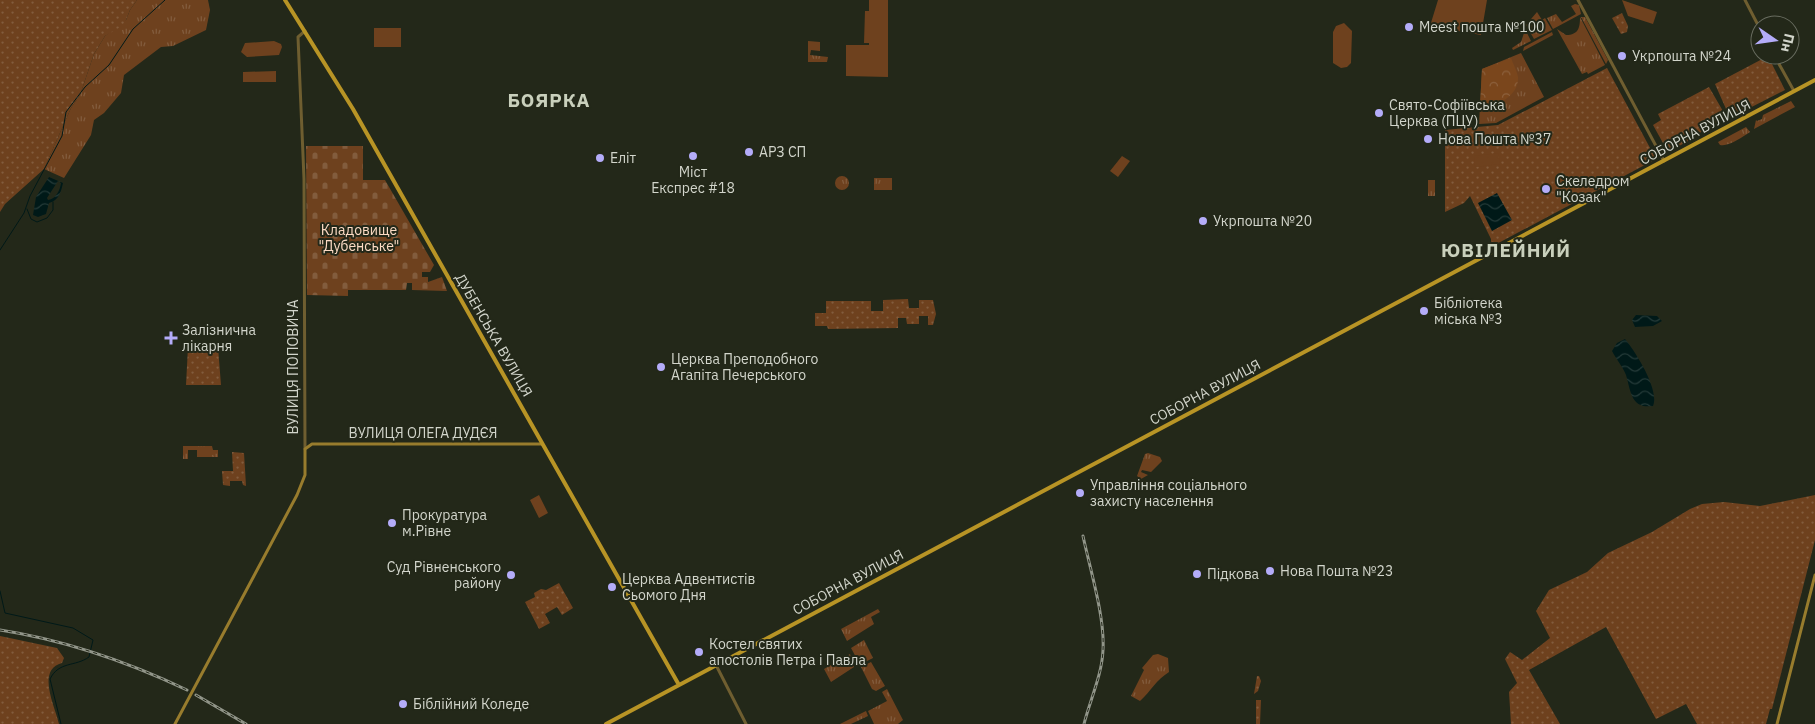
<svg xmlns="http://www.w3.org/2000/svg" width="1815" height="724" font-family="'IBM Plex Sans',sans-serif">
  <defs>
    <pattern id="grass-tufts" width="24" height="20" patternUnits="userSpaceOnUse" patternTransform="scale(1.25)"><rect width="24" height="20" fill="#6e411e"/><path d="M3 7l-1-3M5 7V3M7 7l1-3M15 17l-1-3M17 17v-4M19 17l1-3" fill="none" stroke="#825c3d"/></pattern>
    <pattern id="forest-crowns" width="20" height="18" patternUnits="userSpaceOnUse" patternTransform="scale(1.25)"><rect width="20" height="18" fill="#7a461c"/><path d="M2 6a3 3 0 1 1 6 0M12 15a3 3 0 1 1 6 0" fill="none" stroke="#8c603c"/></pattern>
    <pattern id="cemetery-stones" width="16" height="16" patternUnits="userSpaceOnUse" patternTransform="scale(1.25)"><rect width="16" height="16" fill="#6e411e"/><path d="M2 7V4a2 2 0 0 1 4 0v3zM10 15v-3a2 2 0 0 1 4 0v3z" fill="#825c3d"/></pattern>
    <pattern id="park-dots" width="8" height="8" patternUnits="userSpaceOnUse" patternTransform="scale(1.25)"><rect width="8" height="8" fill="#6e411e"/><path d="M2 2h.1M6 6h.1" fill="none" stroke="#825c3d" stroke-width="1.8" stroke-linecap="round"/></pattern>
    <pattern id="water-waves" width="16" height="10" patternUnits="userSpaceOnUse" patternTransform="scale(1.25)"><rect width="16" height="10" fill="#001918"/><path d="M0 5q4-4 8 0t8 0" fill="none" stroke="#243a38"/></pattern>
  </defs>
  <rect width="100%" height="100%" fill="#232819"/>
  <path fill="url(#grass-tufts)" d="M137 0H208L210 10 206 30 173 46 161 47 124 75 121 93 104 113 94 120 91 135 64 178 44 169 71 108 80 95 94 54 105 36 126 20 130 10Z
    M1575 4 1579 5 1581 14 1553 29 1547 18 1556 14 1562 22 1576 14 1571 6Z
    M1537 12 1542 20 1545 18 1552 30 1534 39 1526 25Z
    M1580 17 1605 65 1588 74 1587 72 1582 74 1557 29 1566 35C1579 35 1580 27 1580 17Z
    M1581 17H1585L1608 60 1606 64Z
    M1552 32 1553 35 1523 51 1524 47Z
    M1524 33H1527L1531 41 1513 50 1512 48 1521 42Z
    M808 41 820 42V51L811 50 810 55 828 57 827 62H808Z
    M1521 53 1544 97 1496 123 1479 124 1482 69Z
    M1791 101 1795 107 1754 129 1756 120 1757 121 1762 119 1763 115Z
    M1746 127 1750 132C1742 137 1729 147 1720 145L1718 142Z
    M835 183a7 7 0 1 1 14 0a7 7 0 1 1-14 0Z
    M874 178H892V190H874Z
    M1428 180H1435V196H1428Z
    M183 446H212L213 450H218V457H197V450H188V459H183Z
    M1148 453 1160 457 1162 461 1151 472 1142 470 1141 472 1148 475 1141 479 1137 476 1145 454Z
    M878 609 880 612 871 617 874 624 847 641 841 629Z
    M864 640 873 658 863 663 858 661 851 648Z
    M850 654 854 667 831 682 824 669Z
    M1158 654 1168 658 1169 672C1156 680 1151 691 1140 701L1131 696 1144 670 1142 668 1153 655Z
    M871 662 885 686 876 691 872 689 861 667Z
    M887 689 903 720 898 724H874L868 711 887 701 882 692Z
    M866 711 868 716 851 724H840Z"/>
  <path fill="url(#forest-crowns)" d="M1511 58C1513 64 1517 71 1518 77 1519 97 1496 106 1480 107L1482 69Z"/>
  <path fill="url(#cemetery-stones)" d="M306 146H363V180H385L434 265 430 272H422V277H428V282L442 277 447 291 412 290V283H407L406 290H348V296L307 295Z"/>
  <path fill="url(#park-dots)" d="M0 0H137L130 10 124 25 105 36 94 54 80 95 71 108 44 169 5 204 0 212Z
    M1622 13 1628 26 1627 32 1621 34 1612 18Z
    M1768 56 1785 90 1730 118 1715 84Z
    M1607 68 1656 159 1491 247V239L1470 196 1464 203 1445 212V130L1498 125Z
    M1709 87 1727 118 1692 137V139L1668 152 1653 125 1661 120 1658 114Z
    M908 299 909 308H919V300H933L936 314 933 325H928V316H919V324H907L906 318H898V328L828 329 827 326H815V313H826V301H871V311H883V300Z
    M188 347H218L221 385H186Z
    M232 452 244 453 246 486 243 485 242 481H230V486L223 485 222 471H233Z
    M1815 495V540L1772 709H1770L1766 724H1697L1686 704 1656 719 1606 627 1529 670 1560 724H1511L1509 692 1517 683 1505 659 1510 652 1522 660 1550 638 1536 611 1549 590 1587 572 1608 553 1652 532 1690 509 1702 504 1724 502 1760 506Z
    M559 583 573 608 562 615 557 607 545 614 550 623 539 629 525 602 535 597 534 593 541 589 546 590Z
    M0 636 57 648 64 658 62 663C36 670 55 706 59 724H0Z
    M1257 676H1259L1261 681 1258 691 1254 694Z
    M1256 700H1261L1260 724H1256Z"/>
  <path fill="#6e411e" d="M869 0H888V77L846 76V45H869V43H864L865 11H869Z
    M1438 0H1487L1481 35 1430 26Z
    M1622 0 1657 12 1653 24 1628 16Z
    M1344 23 1352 31 1351 63 1347 67 1341 68 1333 63V32L1336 26Z
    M374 28H401V47H374Z
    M274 41 281 44 282 47 279 55 247 57 241 52 245 43Z
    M276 71V82H243V72Z
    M1498 153 1500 164 1475 167 1474 156Z
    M1122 156 1130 161 1118 177 1110 171Z
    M539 495 548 513 539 518 530 500Z"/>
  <path fill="url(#water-waves)" fill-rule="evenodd" d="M49 177 63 183C61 192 59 200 49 203L46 214 38 217 33 215 36 197ZM58 181 61 183C60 190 56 199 48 200L47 198Z
    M1497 193 1512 220 1492 231 1478 203Z
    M1636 315 1657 316 1662 321 1653 326 1635 327 1632 320Z
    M1625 339C1635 351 1660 390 1653 406 1631 409 1631 392 1626 375 1623 367 1616 359 1612 351L1617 343Z"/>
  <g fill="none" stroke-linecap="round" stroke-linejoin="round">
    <path stroke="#001918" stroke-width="1" d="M27 209 31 219 37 222 47 218 53 210V202
      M0 250 24 213 30 196 62 136 66 112 85 87 109 65 133 29 165 0
      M0 591 5 613 73 628 93 640 89 657C75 667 59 661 50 679L61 724"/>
    <path stroke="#6f5e30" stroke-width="3" d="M1578 0 1664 161
      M1745 0 1760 29
      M305 31 298 37 304 179 305 449
      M1774 55 1794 91
      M716 665 746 724"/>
    <path stroke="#987c2d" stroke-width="3" d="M175 724 297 495 305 475V449L312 444H542
      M1777 724 1815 575"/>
    <path stroke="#b89425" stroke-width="4" d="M285 0 353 109 679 685
      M606 724 1815 80"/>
    <defs>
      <path id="rail" d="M1083 536C1090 569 1105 617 1103 650 1102 675 1090 700 1084 724
        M0 630C65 640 128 662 187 690
        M196 695 246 724"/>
    </defs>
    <use href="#rail" stroke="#919589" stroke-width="3"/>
    <use href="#rail" stroke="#232819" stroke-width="1" stroke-dasharray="4" stroke-linecap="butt"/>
  </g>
  <g fill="#b4acf9" stroke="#232819" stroke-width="2">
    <circle cx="1409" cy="27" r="5"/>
    <circle cx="1622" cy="56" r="5"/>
    <circle cx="1379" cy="113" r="5"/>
    <circle cx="1428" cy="139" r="5"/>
    <circle cx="749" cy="152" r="5"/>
    <circle cx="693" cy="156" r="5"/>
    <circle cx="600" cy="158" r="5"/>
    <circle cx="1546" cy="189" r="5"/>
    <circle cx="1203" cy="221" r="5"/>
    <circle cx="1424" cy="311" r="5"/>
    <path d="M168.5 330.5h5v5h5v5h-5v5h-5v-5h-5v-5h5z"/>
    <circle cx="661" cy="367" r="5"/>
    <circle cx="1080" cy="493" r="5"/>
    <circle cx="392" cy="523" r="5"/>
    <circle cx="1270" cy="571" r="5"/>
    <circle cx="1197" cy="574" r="5"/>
    <circle cx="511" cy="575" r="5"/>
    <circle cx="612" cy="587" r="5"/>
    <circle cx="699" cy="652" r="5"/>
    <circle cx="403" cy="704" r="5"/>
  </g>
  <g text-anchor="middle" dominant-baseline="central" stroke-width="4" stroke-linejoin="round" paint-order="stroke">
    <g font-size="14" fill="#d2d5cb" stroke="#232819" text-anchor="start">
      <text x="1419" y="27">Meest пошта №100</text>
      <text x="1632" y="56">Укрпошта №24</text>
      <text x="1389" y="105">Свято-Софіївська<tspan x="1389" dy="16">Церква (ПЦУ)</tspan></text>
      <text x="1438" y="139">Нова Пошта №37</text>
      <text x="759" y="152">АРЗ СП</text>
      <text x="610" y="158">Еліт</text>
      <text x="693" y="172" text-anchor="middle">Міст<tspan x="693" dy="16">Експрес #18</tspan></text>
      <text x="1556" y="181">Скеледром<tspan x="1556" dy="16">"Козак"</tspan></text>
      <text x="1213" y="221">Укрпошта №20</text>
      <text x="1434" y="303">Бібліотека<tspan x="1434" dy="16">міська №3</tspan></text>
      <text x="182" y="330">Залізнична<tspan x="182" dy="16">лікарня</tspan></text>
      <text x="671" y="359">Церква Преподобного<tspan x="671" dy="16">Агапіта Печерського</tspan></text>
      <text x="1090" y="485">Управління соціального<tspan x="1090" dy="16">захисту населення</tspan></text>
      <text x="402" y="515">Прокуратура<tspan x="402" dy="16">м.Рівне</tspan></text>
      <text x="501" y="567" text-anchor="end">Суд Рівненського<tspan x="501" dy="16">району</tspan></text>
      <text x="1280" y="571">Нова Пошта №23</text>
      <text x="1207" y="574">Підкова</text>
      <text x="622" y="579">Церква Адвентистів<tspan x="622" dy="16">Сьомого Дня</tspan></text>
      <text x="709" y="644">Костел святих<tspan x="709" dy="16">апостолів Петра і Павла</tspan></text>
      <text x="413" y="704">Біблійний Коледе</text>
    </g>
    <g font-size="14" fill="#d2d5cb" stroke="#232819">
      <text transform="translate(1695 132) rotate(-28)">СОБОРНА ВУЛИЦЯ</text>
      <text transform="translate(494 335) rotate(60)">ДУБЕНСЬКА ВУЛИЦЯ</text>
      <text transform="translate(293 367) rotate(-90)">ВУЛИЦЯ ПОПОВИЧА</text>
      <text transform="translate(1205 392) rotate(-28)">СОБОРНА ВУЛИЦЯ</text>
      <text x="423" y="433">ВУЛИЦЯ ОЛЕГА ДУДЄЯ</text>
      <text transform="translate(848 582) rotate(-28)">СОБОРНА ВУЛИЦЯ</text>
    </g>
    <g font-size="14" fill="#fcdbc4" stroke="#232819">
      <text x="359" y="230">Кладовище<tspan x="359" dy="16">"Дубенське"</tspan></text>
    </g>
    <g font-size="19" font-weight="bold" letter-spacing="1" fill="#c9d0bc" stroke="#232819">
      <text x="549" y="100">БОЯРКА</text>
      <text x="1506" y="250">ЮВІЛЕЙНИЙ</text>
    </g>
  </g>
  <g transform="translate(1775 40) rotate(103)"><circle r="24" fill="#232819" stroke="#696d60"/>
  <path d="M0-4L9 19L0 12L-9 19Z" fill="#b4acf9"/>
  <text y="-8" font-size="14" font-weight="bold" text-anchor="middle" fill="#d2d5cb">Пн</text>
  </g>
</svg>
